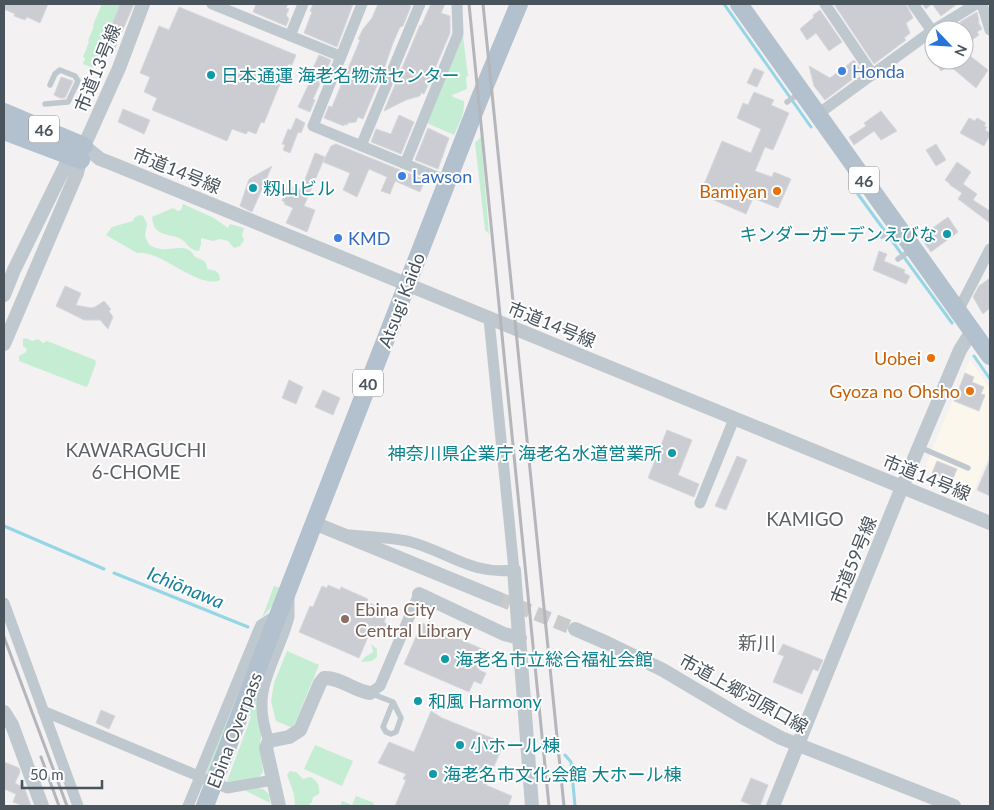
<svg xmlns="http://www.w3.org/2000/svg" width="994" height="810" font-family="Lato,'Noto Sans JP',sans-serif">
  <rect width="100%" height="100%" fill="#f3f1f1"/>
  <path fill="#fbf7ed" d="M970 359 990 389V453L972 495 933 480 926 464Z"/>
  <path fill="#c4edd4" d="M102 4H120L93 68 83 64 85 58 83 57 89 42 88 41 94 26 93 25Z
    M463 36 468 76 466 77 467 89 452 95 453 97 464 101C465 113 459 124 454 135L427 123Z
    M481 137 489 234 485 230 475 143Z
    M183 204 214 218 228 228 230 224 244 228 242 235 244 240 240 246 234 248 228 241 220 239 213 241 201 238V244L199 251C189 251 187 241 179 238 172 235 161 235 156 229 153 226 153 221 152 217L173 208 178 211 181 210Z
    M139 215 143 216 147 224 145 236 149 245C152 246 157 249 161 249 173 251 187 242 195 257 202 260 207 260 207 269L216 271 219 274 220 280C199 290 160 249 137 253L106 235 112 227 133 221 134 218Z
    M26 338 32 341 38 339 43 343 47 341 95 360 96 363 88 385 86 387 19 361V356L26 352 27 349 23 346V339Z
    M274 586 280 588 273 605 262 618Z
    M371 644 377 649V657L372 661 361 662 365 657 373 652Z
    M287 651 319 665 293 728 276 721 271 701 274 683Z
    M247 675 207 779 204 773Z
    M257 693 262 735 260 742 263 772 259 777 226 784 251 717 249 713Z
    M315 745 353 761 342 786 304 769Z
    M290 771 296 772 303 779 310 777C318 780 320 787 319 794L313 797 312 802 308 806H295L294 794 287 775Z
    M256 788 263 789 269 794 270 803 244 790Z
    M356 796 374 803 373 806H340L342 801 352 805Z"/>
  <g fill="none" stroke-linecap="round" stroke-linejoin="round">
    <path stroke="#94d5e6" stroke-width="3" d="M724 4 811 127
      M852 186 952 323
      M974 356 990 379
      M4 526 104 569
      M114 573 248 627
      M565 755 571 762 575 806"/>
  </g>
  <path fill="#cccdd3" stroke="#d6d8dc" d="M4 4H48L40 23 27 17 25 20 14 16 15 14 4 9Z
    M120 4H134L115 48 104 44Z
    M256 4H288L286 8 289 9 286 15 289 19 286 26 253 12Z
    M313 4H353L337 47 304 33 312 12 310 11Z
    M378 4H406L411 6 403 26 400 27 393 43 384 69 363 119 358 117 356 122 348 123 347 125 344 124V126L324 118 329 106 332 107 360 40 358 39 363 29 372 18Z
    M431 4H445L441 13 450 16V33L431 78 424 94 421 93 420 96 406 100 384 111 420 25 421 26Z
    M834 4H906L913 18 906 23 910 33 904 38 906 40 874 64Z
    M922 4H957L941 16 932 4 926 9Z
    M179 7 296 55 292 65 288 64 264 123 261 122 256 134 248 131 246 134 232 129 227 141 152 110 157 98 144 92 150 77 140 73 159 26 169 30Z
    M820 10 842 42 829 51 816 33 807 40 800 29 814 17 813 15Z
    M977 12 979 21 978 22 982 29 977 32 979 35 972 40 960 22Z
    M964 51 988 70 976 88 950 66 941 71 934 60H964Z
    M319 55 331 60 313 99 315 100 310 112 298 107 314 73 311 72Z
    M854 60 862 72 825 100 814 86 809 66 830 78Z
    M754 68 764 72 757 87 747 83Z
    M61 77 73 81 65 98H60L54 95Z
    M754 92 774 100 771 105 789 113 773 150 765 147 755 171 772 177 774 172 791 179 778 208 753 198 746 214 700 194 722 141 751 153 761 129 737 118 743 103 748 105Z
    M123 109 150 120 144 134 118 122Z
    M881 111 897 131 881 140 874 131 854 145 849 137 866 126 864 123Z
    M399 115 414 122 401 154 371 142 376 129 391 134Z
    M296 118 305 123 301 133 298 132 290 153 283 150 285 145 282 144 288 129 291 130Z
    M969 118 975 121 977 118 986 123 984 126 987 127 985 130 990 133V135L984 146 960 133Z
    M428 128 449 138 438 169 415 160Z
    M336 144 425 180 420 192 395 181 390 194 381 191 387 177 369 169 357 197 343 190 350 173 323 162 331 146Z
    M936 144 946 160 936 166 926 150Z
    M315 153 325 157 304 206 315 210 307 232 286 223 293 208 284 204 285 202 282 201 288 185 301 190Z
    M957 162 971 172 963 184 977 194 973 200 990 211V223L958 199 962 193 950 185V184L945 180Z
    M272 166 252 212 240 206 249 179Z
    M948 217 958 232 931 252 920 237Z
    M879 251 887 254 884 261 905 270 904 273 910 276 906 284 873 270Z
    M990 278V308L983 314 973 297 979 286Z
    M65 286 81 293 76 305 91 308 95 307 104 301 111 309 109 311 113 317 108 329 100 320H84L56 306Z
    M965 373 974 377 972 382 984 387 981 394 985 395 979 411 954 401Z
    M289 380 303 387 296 404 282 398Z
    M323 390 340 398 333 415 315 407Z
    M667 430 692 440 678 475 699 484 694 497 648 478Z
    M737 456 747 460 726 510 715 506Z
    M990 459V496L977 490Z
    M937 461 957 469 952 481 932 473Z
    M328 585 340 590 341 587 368 599 367 602 388 611 384 622 387 624 382 635 371 630 359 658 299 632 310 606 313 607 322 586 327 588Z
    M422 623 487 651 479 670 486 673 481 684 474 681 469 692 404 664Z
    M783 644 823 660 818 671 813 669 802 694 773 682 784 656 778 654Z
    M101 710 115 716 109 729 96 723Z
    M431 711 442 718 504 743 486 785 512 796 508 806H395L406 780 403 779 406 774 378 763 389 742 414 752Z
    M4 762 19 768 20 772 15 783 20 786 22 781 31 806H23L13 802 16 794 4 789Z
    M751 778 768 785 760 806H754L741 801Z"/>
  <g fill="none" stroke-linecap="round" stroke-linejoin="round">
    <path stroke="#c9cacc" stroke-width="14" stroke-dasharray="14 7" stroke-linecap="butt" d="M497 598 575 629"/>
    <path stroke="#c0c8cf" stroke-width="5.5" d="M787 102 800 93
      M45 104 68 102 78 81 75 76 60 70 55 74 50 85
      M882 236 895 227
      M898 259 911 250
      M919 447 968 468
      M370 693 393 702 401 718 396 732 391 734 386 732 383 727 393 702"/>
    <path stroke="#c0c8cf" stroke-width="11" d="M212 4 340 56
      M362 4 313 126 447 181
      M825 4 873 75
      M913 4 932 31
      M982 4 990 30
      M290 36 303 4
      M818 114 932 31 976 4
      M361 146 420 4
      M405 164 458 34 457 4
      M958 311 990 249
      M700 503 734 419
      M350 535C370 537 392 537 411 542 450 553 471 575 514 570L489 319
      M4 603 78 806
      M370 693 380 686 419 594
      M43 711 227 788 273 780
      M269 741C251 693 271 671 286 627L289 617V597
      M188 806 198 782V777L257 634 261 625 278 614"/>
    <path stroke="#c0c8cf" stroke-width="14" d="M84 146 100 159 113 164 990 523
      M4 295 14 270 70 156 77 151
      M4 344 77 173 84 146 119 68 143 4
      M314 523 497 598
      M514 570 532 806
      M419 594 504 634 520 638
      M575 629 607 643 663 670 742 717 781 738 954 806
      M4 712 12 725 42 806
      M279 806 266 748 269 741 289 737 300 730 320 683 324 678C340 677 354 691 370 693
      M773 806 902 487 960 350 972 331"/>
    <path stroke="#b3c0cd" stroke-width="18" d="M739 4 990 356
      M4 112 84 146
      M4 131 81 160
      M263 654 479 100 519 4"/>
    <path stroke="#b4b6bb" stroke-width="3" d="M469 4 549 806
      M483 4 564 806
      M4 637 67 806
      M41 757 59 806"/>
    <path stroke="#b3c0cd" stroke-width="18" d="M205 806 263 654"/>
  </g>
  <g fill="#3f7fe0" stroke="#fff" stroke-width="2">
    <circle cx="842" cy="71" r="5"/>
    <circle cx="402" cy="176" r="5"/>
    <circle cx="338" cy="238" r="5"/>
  </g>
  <g fill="#0f9aa8" stroke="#fff" stroke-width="2">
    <circle cx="211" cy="75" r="5"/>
    <circle cx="253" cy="188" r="5"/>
    <circle cx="947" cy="234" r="5"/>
    <circle cx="672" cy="453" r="5"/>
    <circle cx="445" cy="659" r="5"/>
    <circle cx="418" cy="701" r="5"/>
    <circle cx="460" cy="745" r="5"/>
    <circle cx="433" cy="774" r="5"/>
  </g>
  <g fill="#e8710a" stroke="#fff" stroke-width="2">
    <circle cx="777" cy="191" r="5"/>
    <circle cx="931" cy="358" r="5"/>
    <circle cx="970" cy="391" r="5"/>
  </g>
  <circle fill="#8d6e63" stroke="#fff" stroke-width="2" cx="345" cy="619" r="5"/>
  <g text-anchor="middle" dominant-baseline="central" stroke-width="4" stroke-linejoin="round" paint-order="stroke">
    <g fill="#fff" stroke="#80878e" stroke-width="1">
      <rect x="29" y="115.5" width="30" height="27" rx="4"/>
      <rect x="849" y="166.5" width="30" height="27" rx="4"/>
      <rect x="353" y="369.5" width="30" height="27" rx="4"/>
    </g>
    <g font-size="16" font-weight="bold" fill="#4a545d">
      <text x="44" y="129">46</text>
      <text x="864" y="180">46</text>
      <text x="368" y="383">40</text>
    </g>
    <g font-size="18" fill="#4a545d" stroke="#fff">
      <text transform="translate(97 68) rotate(-68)">市道13号線</text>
      <text transform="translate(177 170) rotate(22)">市道14号線</text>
      <text transform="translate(401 300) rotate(-69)">Atsugi Kaido</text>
      <text transform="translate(552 324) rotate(22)">市道14号線</text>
      <text transform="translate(927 477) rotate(22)">市道14号線</text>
      <text transform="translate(853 560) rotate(-68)">市道59号線</text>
      <text transform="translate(744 693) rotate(29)">市道上郷河原口線</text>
      <text transform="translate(234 730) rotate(-69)">Ebina Overpass</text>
    </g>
    <g font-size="18" fill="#366cbe" stroke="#fff" text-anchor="start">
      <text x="852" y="71">Honda</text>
      <text x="412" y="176">Lawson</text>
      <text x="348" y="238">KMD</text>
    </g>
    <g font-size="18" fill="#0d838f" stroke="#fff" text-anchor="start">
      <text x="221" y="75">日本通運 海老名物流センター</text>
      <text x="263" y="188">籾山ビル</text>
      <text x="937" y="234" text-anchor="end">キンダーガーデンえびな</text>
      <text x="662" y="453" text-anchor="end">神奈川県企業庁 海老名水道営業所</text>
      <text x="455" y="659">海老名市立総合福祉会館</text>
      <text x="428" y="701">和風 Harmony</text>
      <text x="470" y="745">小ホール棟</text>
      <text x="443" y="774">海老名市文化会館 大ホール棟</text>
    </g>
    <g font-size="18" fill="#c56008" stroke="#fff" text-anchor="end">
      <text x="767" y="191">Bamiyan</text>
      <text x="921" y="358">Uobei</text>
      <text x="960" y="391">Gyoza no Ohsho</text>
    </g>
    <g font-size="18" fill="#785e54" stroke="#fff" text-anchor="start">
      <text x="355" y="609">Ebina City<tspan x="355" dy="21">Central Library</tspan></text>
    </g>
    <g font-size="19" fill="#5e6166" stroke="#fff">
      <text x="136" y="449">KAWARAGUCHI<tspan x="136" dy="22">6-CHOME</tspan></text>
      <text x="805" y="518">KAMIGO</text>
      <text x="757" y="642">新川</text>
    </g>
    <g font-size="19" font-style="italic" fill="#17809d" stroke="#fff">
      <text transform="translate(186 587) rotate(22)">Ichiōnawa</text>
    </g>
  </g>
  <rect width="994" height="810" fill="none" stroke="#4a545d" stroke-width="10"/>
  <g transform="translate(949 45) rotate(115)"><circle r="24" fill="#ffffff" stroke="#b7bbbe"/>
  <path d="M0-4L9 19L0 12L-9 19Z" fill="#2773d8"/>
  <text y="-8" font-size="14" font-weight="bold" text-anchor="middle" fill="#4a545d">N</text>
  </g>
  <path d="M22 780v8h80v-8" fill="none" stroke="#4a545d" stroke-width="2.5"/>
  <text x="30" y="780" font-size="15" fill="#4a545d" stroke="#ffffff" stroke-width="4" paint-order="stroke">50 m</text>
</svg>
